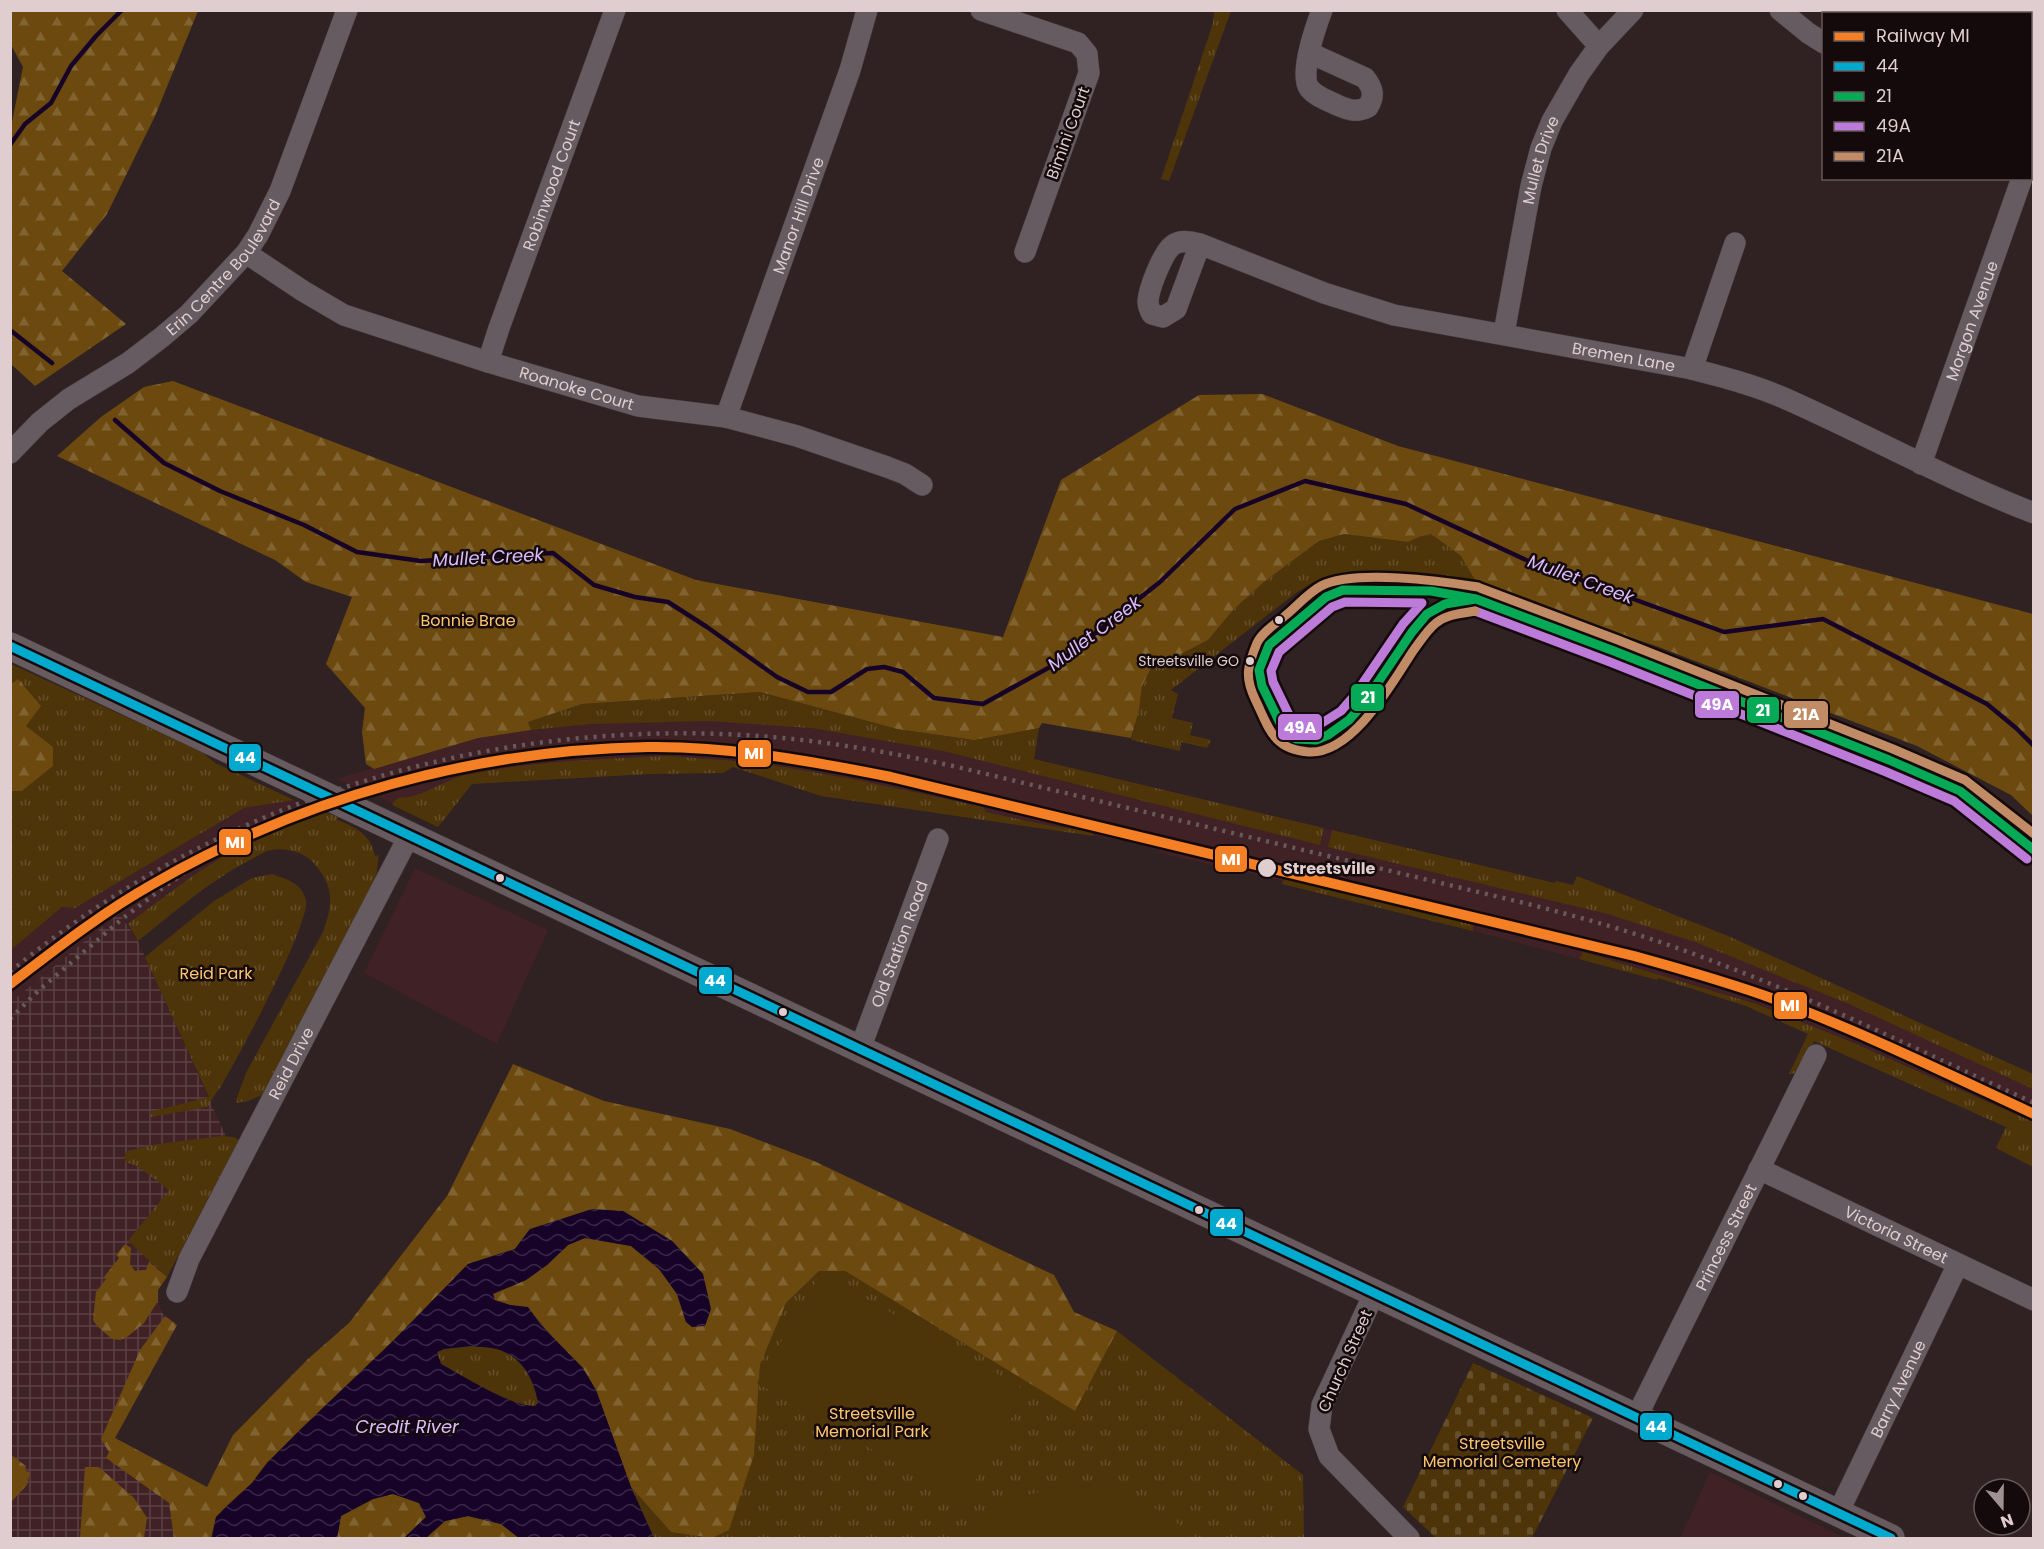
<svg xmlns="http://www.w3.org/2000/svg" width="2044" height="1549" font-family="Poppins,sans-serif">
  <defs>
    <pattern id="industrial-grid" width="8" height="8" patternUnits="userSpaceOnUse" patternTransform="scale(1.5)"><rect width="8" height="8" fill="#402126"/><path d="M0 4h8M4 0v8" fill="none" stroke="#5b4044"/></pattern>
    <pattern id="grass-tufts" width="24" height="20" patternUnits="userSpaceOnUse" patternTransform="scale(1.5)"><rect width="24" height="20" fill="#4d3409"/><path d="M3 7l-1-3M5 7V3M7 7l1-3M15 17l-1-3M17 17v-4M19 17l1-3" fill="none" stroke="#66502c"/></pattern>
    <pattern id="forest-firs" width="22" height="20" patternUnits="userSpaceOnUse" patternTransform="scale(1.5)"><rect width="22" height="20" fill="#6c4a0f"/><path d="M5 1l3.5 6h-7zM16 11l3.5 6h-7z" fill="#816331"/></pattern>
    <pattern id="cemetery-stones" width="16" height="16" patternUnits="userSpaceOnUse" patternTransform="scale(1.5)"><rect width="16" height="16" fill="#4d3409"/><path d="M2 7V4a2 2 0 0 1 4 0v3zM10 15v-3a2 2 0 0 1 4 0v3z" fill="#66502c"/></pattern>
    <pattern id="water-waves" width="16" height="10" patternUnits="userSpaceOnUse" patternTransform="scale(1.5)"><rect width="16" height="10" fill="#170328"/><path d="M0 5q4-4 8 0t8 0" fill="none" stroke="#382746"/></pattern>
  </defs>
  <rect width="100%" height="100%" fill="#302123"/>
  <path fill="#402126" d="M582 704 973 740 1039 728 1034 759 1555 883 1556 881 1573 885 1577 876 1728 936 2033 1074V1167L1996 1148 2006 1127 1833 1050 1809 1034 1746 1006 1658 978 1657 980 1473 931 1282 884 1283 881 1159 853V850L1126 841 821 796 733 767 723 773 649 774 472 784 438 827 375 795 335 779 478 738 530 730Z
    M294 800 319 812 259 837 217 860 165 895 128 924 119 913 11 1002V950L62 907 75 908 244 808Z
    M415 868 548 930 497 1044 364 973Z
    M1710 1472 1845 1538H1680Z"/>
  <path fill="url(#industrial-grid)" d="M119 913 138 941 233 1152 158 1290V1301L162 1313 177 1325 115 1438 207 1488 188 1538H11V1002Z"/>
  <path fill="url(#grass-tufts)" d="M1214 11H1231L1169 181 1161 179 1213 23Z
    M1344 534 1408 542 1419 537 1431 534 1461 556 1479 587 1456 578 1429 575H1332L1312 583 1296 593 1171 690 1178 694 1172 718 1193 723 1190 735 1211 740 1207 748 1181 742 1180 751 1131 740 1139 711 1142 686 1150 670 1208 640 1234 609 1264 582 1319 541Z
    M11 664 202 752 215 763 294 800 244 808 75 908 62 907 11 950V791H22L53 766V748L26 726 18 680 11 684Z
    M760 692 897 729 973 740 1039 728 1034 759 1324 828 1320 845 943 751 812 728 708 721 590 724 531 730 528 722 582 704Z
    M668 756 761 763 858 780 983 807 986 812C1021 820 1057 828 1093 831V836L821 796 733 767 723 773 649 774 472 784 438 827 392 805 395 800 401 797C415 801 448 778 466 775 532 761 601 759 668 756Z
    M319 812H325L338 817 337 820C356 827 371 835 375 856L379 855 376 877 264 1094 248 1101 237 1103 236 1100 247 1071 323 932C332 906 335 890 317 867 307 852 284 846 267 851 260 854 253 859 246 862 207 883 172 914 138 941L128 924C169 892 212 860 259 837 279 828 299 820 319 812Z
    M1332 830 1555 883 1556 881 1573 885 1577 876 1728 936 2033 1074V1089L1849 1004 1695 942 1608 914 1328 847Z
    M272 874C287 879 303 884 306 901 310 924 236 1062 220 1088 215 1094 211 1100 208 1107L151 1117 150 1112 209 1097 145 957 214 901 252 878Z
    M1290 879 1473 924V931L1282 884 1283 881Z
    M1583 952 1756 1004 1849 1041 2033 1122V1167L1996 1148 2006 1127 1814 1041 1799 1071 1796 1073 1789 1074 1808 1034 1746 1006 1658 978 1657 980 1579 959Z
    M221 1136 234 1137 239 1140 167 1277 128 1241 169 1190 137 1166 126 1162 124 1157 127 1151 158 1144Z
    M819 1271H845L1075 1410 1117 1331 1303 1475 1304 1538H654L631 1487 671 1532 754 1455 760 1365 786 1303Z
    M471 1346C481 1347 492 1347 500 1350 523 1358 534 1381 538 1403L535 1406C511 1407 463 1376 441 1364L437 1352 444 1349Z"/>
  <path fill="url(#forest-firs)" d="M10 11H198L155 116 107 214 62 271 126 324 35 386 11 364 10 132 23 67 11 45Z
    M173 381 696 580 1003 637 1061 480 1199 395 1262 394 1398 446 2033 614V816L2011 795 1917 746 1656 646 1479 587 1461 556 1431 534 1419 537 1408 542 1344 534 1319 541 1264 582 1234 609 1208 640 1150 670 1142 686 1139 711 1131 738 1042 723 1039 728 974 740 897 729 760 692 582 704 528 722 531 730 478 738 374 769 366 764 362 732 365 708 326 664 352 597 306 582 275 560 57 456 101 417 144 387Z
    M18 679 41 706 26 726 53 747V766L22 791H11V684Z
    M513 1064 604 1101 730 1129 814 1161 1054 1275 1074 1312 1117 1331 1075 1411 845 1271H819L786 1303 760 1365 754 1455 729 1530 712 1538 671 1532 631 1487 596 1390 528 1308 510 1305 494 1300 493 1293 526 1280 547 1265 568 1245 585 1238 631 1246 659 1269 677 1294 686 1322 703 1274 672 1241 623 1211 530 1229 515 1249 468 1264 395 1339 303 1427 267 1463 252 1483 228 1505 216 1517 211 1538H174L169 1503 106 1458 109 1452 101 1439 140 1350 165 1316 177 1325 115 1438 207 1487 233 1435 308 1359 349 1323 447 1196Z
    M125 1244 131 1248 130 1264 135 1271 146 1270 149 1262 167 1277 158 1290V1301L144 1323 127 1337 120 1340 112 1339 97 1326 93 1320 96 1292 106 1279 104 1277 119 1258 116 1255Z
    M11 1455 26 1466 25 1471 30 1472 27 1485 11 1502Z
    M85 1467H99L134 1498 147 1518 144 1538H80Z
    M393 1494 419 1503 426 1517 404 1538H337L341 1516 373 1499Z
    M468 1516 501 1524 519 1538H426L445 1521Z"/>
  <path fill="url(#cemetery-stones)" d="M1473 1363 1593 1418 1532 1538H1436L1403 1507Z"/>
  <path fill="#4d3409" d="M821 1273 1027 1391 963 1502 757 1383Z
    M1105 1484C1138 1498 1169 1512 1193 1538H956L1021 1497 1052 1488Z"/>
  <path fill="url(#water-waves)" fill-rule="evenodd" d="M592 1209 623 1211 672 1241 703 1274 711 1309 705 1326 692 1327 686 1322 677 1294 659 1269 631 1246 585 1238 568 1245 547 1265 526 1280 493 1294 495 1300 510 1305 528 1307 540 1324 583 1368 596 1390 631 1487 654 1538H519L501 1524 468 1516 445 1521 426 1538H404L426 1517 419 1503 393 1494 373 1499 341 1516 337 1538H212L216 1517 228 1505 252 1483 267 1463 303 1427 395 1339 468 1264 515 1249 530 1229ZM471 1346C481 1347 492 1347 500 1350 523 1358 535 1381 538 1403L535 1406C512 1407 463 1376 441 1364L437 1352 444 1349Z"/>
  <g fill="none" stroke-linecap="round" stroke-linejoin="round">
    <path stroke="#170328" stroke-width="4.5" d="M10 145 25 124 51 103 71 66 96 36 122 10
      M10 330 52 363
      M115 420 164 463 220 491 304 525 357 552 421 561 553 553 594 585 635 597 668 602 707 627 777 677 808 692H831L867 669 884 667 903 672 934 698 983 704 1059 662 1160 582 1235 509 1305 481 1406 504 1526 560 1724 632 1823 619 1987 704 2016 728 2034 746"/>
    <defs>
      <g id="minor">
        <path d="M981 10 1078 43 1087 54 1089 73 1025 252"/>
        <path d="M1567 10 1599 46"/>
        <path d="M1780 10 1808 33 1824 43"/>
        <path d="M1310 53 1365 78C1373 88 1375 96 1368 107 1356 113 1349 110 1337 105 1327 100 1316 97 1309 88 1299 74 1316 26 1322 10"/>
        <path d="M2030 153 2034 145"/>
        <path id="s1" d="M1200 244 1176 309 1163 317 1152 314C1149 309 1148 306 1148 301 1149 288 1163 252 1173 245 1181 239 1191 242 1200 244L1324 293 1394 315 1692 369C1723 377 1754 385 1784 398 1868 435 1948 480 2034 513"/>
        <path id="s2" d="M246 253 303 291 344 315 488 362 638 406 726 417 797 436 887 467 905 474 922 485"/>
        <path id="s3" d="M1504 333 1531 186 1541 148 1552 121 1579 74 1599 46 1633 10"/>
        <path id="s4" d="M488 362 499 328 615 10"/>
        <path d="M1692 369 1735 243"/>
        <path id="s5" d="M726 417 850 70 867 10"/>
        <path id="s6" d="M10 453 40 422 69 399 128 363 162 337 189 314 246 253 258 235 280 191 347 10"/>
        <path id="s7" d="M1921 464 2022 178"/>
        <path id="s8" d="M860 1049 938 839"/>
        <path id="s9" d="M1759 1169 2034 1300"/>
        <path id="s10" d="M177 1292 189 1259 410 834"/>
        <path d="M1374 1294 1322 1405 1319 1429 1329 1456 1409 1538"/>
        <path id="s11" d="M1636 1418 1816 1055"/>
        <path id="s12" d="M1838 1513 1958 1264"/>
      </g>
      <path id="major" d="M10 646 1891 1538"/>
    </defs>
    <use href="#minor" stroke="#4a3e3f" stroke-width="22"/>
    <use href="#major" stroke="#4a3e3f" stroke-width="28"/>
    <use href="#minor" stroke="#655b60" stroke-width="21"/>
    <use href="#major" stroke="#675b60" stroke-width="27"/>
    <path stroke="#665a5e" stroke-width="4.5" stroke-dasharray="3 6" stroke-linecap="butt" d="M10 972C214 802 480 720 744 735 815 739 884 751 953 766L1520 902C1588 919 1655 938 1720 964 1827 1004 1930 1056 2034 1103
      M10 1019 38 991 122 919 164 887 203 860 265 826"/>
    <defs>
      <path id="bus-1" d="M10 646 1891 1538"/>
      <path id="bus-2" d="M1343 590 1431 591 1476 599 1445 604 1427 614 1412 632 1364 703 1349 720 1328 735 1316 740 1296 739 1288 734 1280 723 1262 686 1259 670 1269 645 1326 597Z
        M1476 599 1614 651 1889 760 1960 791 2034 850"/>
      <path id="bus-3" d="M1345 602 1422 603 1403 624 1354 696 1341 711 1314 728 1300 727 1290 717 1273 682 1271 671 1279 652 1332 607Z
        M1475 611 1610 662 1884 771 1954 801 2027 859"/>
      <path id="bus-4" d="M1480 588 1618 640 1893 749 1965 780 2034 834
        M1475 611C1461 614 1447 614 1436 623 1427 630 1420 642 1413 651 1392 683 1353 754 1309 752 1273 750 1269 728 1255 699 1244 676 1248 665 1257 643 1262 632 1277 623 1286 615 1297 606 1308 593 1321 586 1354 569 1441 581 1478 587"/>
    </defs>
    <use href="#bus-1" stroke="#150a0b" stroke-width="14"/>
    <use href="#bus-2" stroke="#150a0b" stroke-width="14"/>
    <use href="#bus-3" stroke="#150a0b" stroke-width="14"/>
    <use href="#bus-4" stroke="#150a0b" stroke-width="14"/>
    <use href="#bus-1" stroke="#00a9ce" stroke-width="9"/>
    <use href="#bus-2" stroke="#06aa56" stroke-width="9"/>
    <use href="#bus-3" stroke="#bd7bd9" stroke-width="9"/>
    <use href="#bus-4" stroke="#c18c65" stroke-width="9"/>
    <defs>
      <path id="rail-1" d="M10 984C57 948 103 912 153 884 304 797 474 750 648 747 730 746 811 761 891 777L1634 956C1681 969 1728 982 1774 999 1862 1032 1948 1074 2034 1114"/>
    </defs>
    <use href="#rail-1" stroke="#150a0b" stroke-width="15"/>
    <use href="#rail-1" stroke="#f57f25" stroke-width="10"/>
  </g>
  <g fill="#dfcdcf" stroke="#150a0b" stroke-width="2">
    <circle cx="1279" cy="620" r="5"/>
    <circle cx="1250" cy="661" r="5"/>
    <circle cx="1267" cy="868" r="10"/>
    <circle cx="500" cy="878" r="5"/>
    <circle cx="783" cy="1012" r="5"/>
    <circle cx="1199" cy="1210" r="5"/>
    <circle cx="1778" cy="1484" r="5"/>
    <circle cx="1803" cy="1496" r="5"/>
  </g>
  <g text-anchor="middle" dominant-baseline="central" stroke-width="5" stroke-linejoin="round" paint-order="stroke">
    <g font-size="14" fill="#dfcdcf" stroke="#150a0b" text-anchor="end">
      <text x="1239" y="661">Streetsville GO</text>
    </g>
    <g font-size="16" fill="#dfcdcf" stroke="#150a0b">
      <text transform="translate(1068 133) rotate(-70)">Bimini Court</text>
      <text stroke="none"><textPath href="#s3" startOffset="177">Mullet Drive</textPath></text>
      <text stroke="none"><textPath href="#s4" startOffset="188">Robinwood Court</textPath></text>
      <text stroke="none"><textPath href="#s5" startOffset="214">Manor Hill Drive</textPath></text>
      <text stroke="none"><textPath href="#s6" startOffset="286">Erin Centre Boulevard</textPath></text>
      <text stroke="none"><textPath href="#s7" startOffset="152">Morgon Avenue</textPath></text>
      <text stroke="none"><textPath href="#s1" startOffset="640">Bremen Lane</textPath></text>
      <text stroke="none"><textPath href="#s2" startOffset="360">Roanoke Court</textPath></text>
      <text stroke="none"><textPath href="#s8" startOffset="112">Old Station Road</textPath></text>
      <text stroke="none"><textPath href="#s10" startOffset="256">Reid Drive</textPath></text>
      <text stroke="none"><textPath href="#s9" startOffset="152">Victoria Street</textPath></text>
      <text stroke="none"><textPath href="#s11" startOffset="202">Princess Street</textPath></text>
      <text transform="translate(1345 1361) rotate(-66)">Church Street</text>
      <text stroke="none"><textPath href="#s12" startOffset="138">Barry Avenue</textPath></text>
    </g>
    <g font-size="16" fill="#fec56f" stroke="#150a0b">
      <text x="468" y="620">Bonnie Brae</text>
      <text x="216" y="973">Reid Park</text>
      <text x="872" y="1413">Streetsville<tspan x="872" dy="18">Memorial Park</tspan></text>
      <text x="1502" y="1443">Streetsville<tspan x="1502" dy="18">Memorial Cemetery</tspan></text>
    </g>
    <g font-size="16" font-weight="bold" fill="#dfcdcf" stroke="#150a0b" text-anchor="start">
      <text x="1283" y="868">Streetsville</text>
    </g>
    <g font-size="18" font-style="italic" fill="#dabbff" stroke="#150a0b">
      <text transform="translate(488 557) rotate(-3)">Mullet Creek</text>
      <text transform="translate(1581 579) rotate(20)">Mullet Creek</text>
      <text transform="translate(1094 633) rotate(-37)">Mullet Creek</text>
      <text x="407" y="1426">Credit River</text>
    </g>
  </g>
  <g stroke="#150a0b" stroke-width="2">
    <rect x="1350" y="683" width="35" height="29" rx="6" fill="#06aa56"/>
    <rect x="1694" y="690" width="46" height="29" rx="6" fill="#bd7bd9"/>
    <rect x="1746" y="696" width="34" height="28" rx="6" fill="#06aa56"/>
    <rect x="1783" y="700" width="46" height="29" rx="6" fill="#c18c65"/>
    <rect x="1277" y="713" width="46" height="28" rx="6" fill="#bd7bd9"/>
    <rect x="737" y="739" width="35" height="29" rx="6" fill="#f57f25"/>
    <rect x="228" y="743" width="34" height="29" rx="6" fill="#00a9ce"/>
    <rect x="218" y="828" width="34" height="28" rx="6" fill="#f57f25"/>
    <rect x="1214" y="845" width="34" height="28" rx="6" fill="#f57f25"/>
    <rect x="698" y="966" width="35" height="29" rx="6" fill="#00a9ce"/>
    <rect x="1773" y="991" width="35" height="29" rx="6" fill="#f57f25"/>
    <rect x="1209" y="1208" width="35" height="29" rx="6" fill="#00a9ce"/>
    <rect x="1639" y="1412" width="34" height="29" rx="6" fill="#00a9ce"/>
  </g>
  <g font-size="16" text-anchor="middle" font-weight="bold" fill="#fff">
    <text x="1368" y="703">21</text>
    <text x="1717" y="710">49A</text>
    <text x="1763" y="716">21</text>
    <text x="1806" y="720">21A</text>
    <text x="1300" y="733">49A</text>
    <text x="754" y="759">MI</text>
    <text x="245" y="763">44</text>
    <text x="235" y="848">MI</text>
    <text x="1231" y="865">MI</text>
    <text x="715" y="986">44</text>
    <text x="1790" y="1011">MI</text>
    <text x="1226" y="1229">44</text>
    <text x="1656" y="1432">44</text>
  </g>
  <rect width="2044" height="1549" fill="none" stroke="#dfcdcf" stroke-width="24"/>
  <rect x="1822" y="12" width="210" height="168" fill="#150a0b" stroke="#665859" stroke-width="1.5"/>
  <rect x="1834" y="32" width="30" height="9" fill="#f57f25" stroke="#665859" stroke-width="1.5"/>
  <text x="1876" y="42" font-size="18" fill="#dfcdcf">Railway MI</text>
  <rect x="1834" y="62" width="30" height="9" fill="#00a9ce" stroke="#665859" stroke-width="1.5"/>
  <text x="1876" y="72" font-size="18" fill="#dfcdcf">44</text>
  <rect x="1834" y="92" width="30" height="9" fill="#06aa56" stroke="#665859" stroke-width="1.5"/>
  <text x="1876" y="102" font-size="18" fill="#dfcdcf">21</text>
  <rect x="1834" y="122" width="30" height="9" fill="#bd7bd9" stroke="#665859" stroke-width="1.5"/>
  <text x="1876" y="132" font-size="18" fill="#dfcdcf">49A</text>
  <rect x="1834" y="152" width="30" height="9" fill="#c18c65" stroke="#665859" stroke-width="1.5"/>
  <text x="1876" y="162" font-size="18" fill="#dfcdcf">21A</text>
  <g transform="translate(2002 1507) rotate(160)"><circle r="28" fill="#150a0b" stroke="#665859" stroke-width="1.5"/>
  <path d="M0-4.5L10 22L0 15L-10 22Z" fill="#a29193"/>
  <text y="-9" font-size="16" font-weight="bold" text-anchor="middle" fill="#dfcdcf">N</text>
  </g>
</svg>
